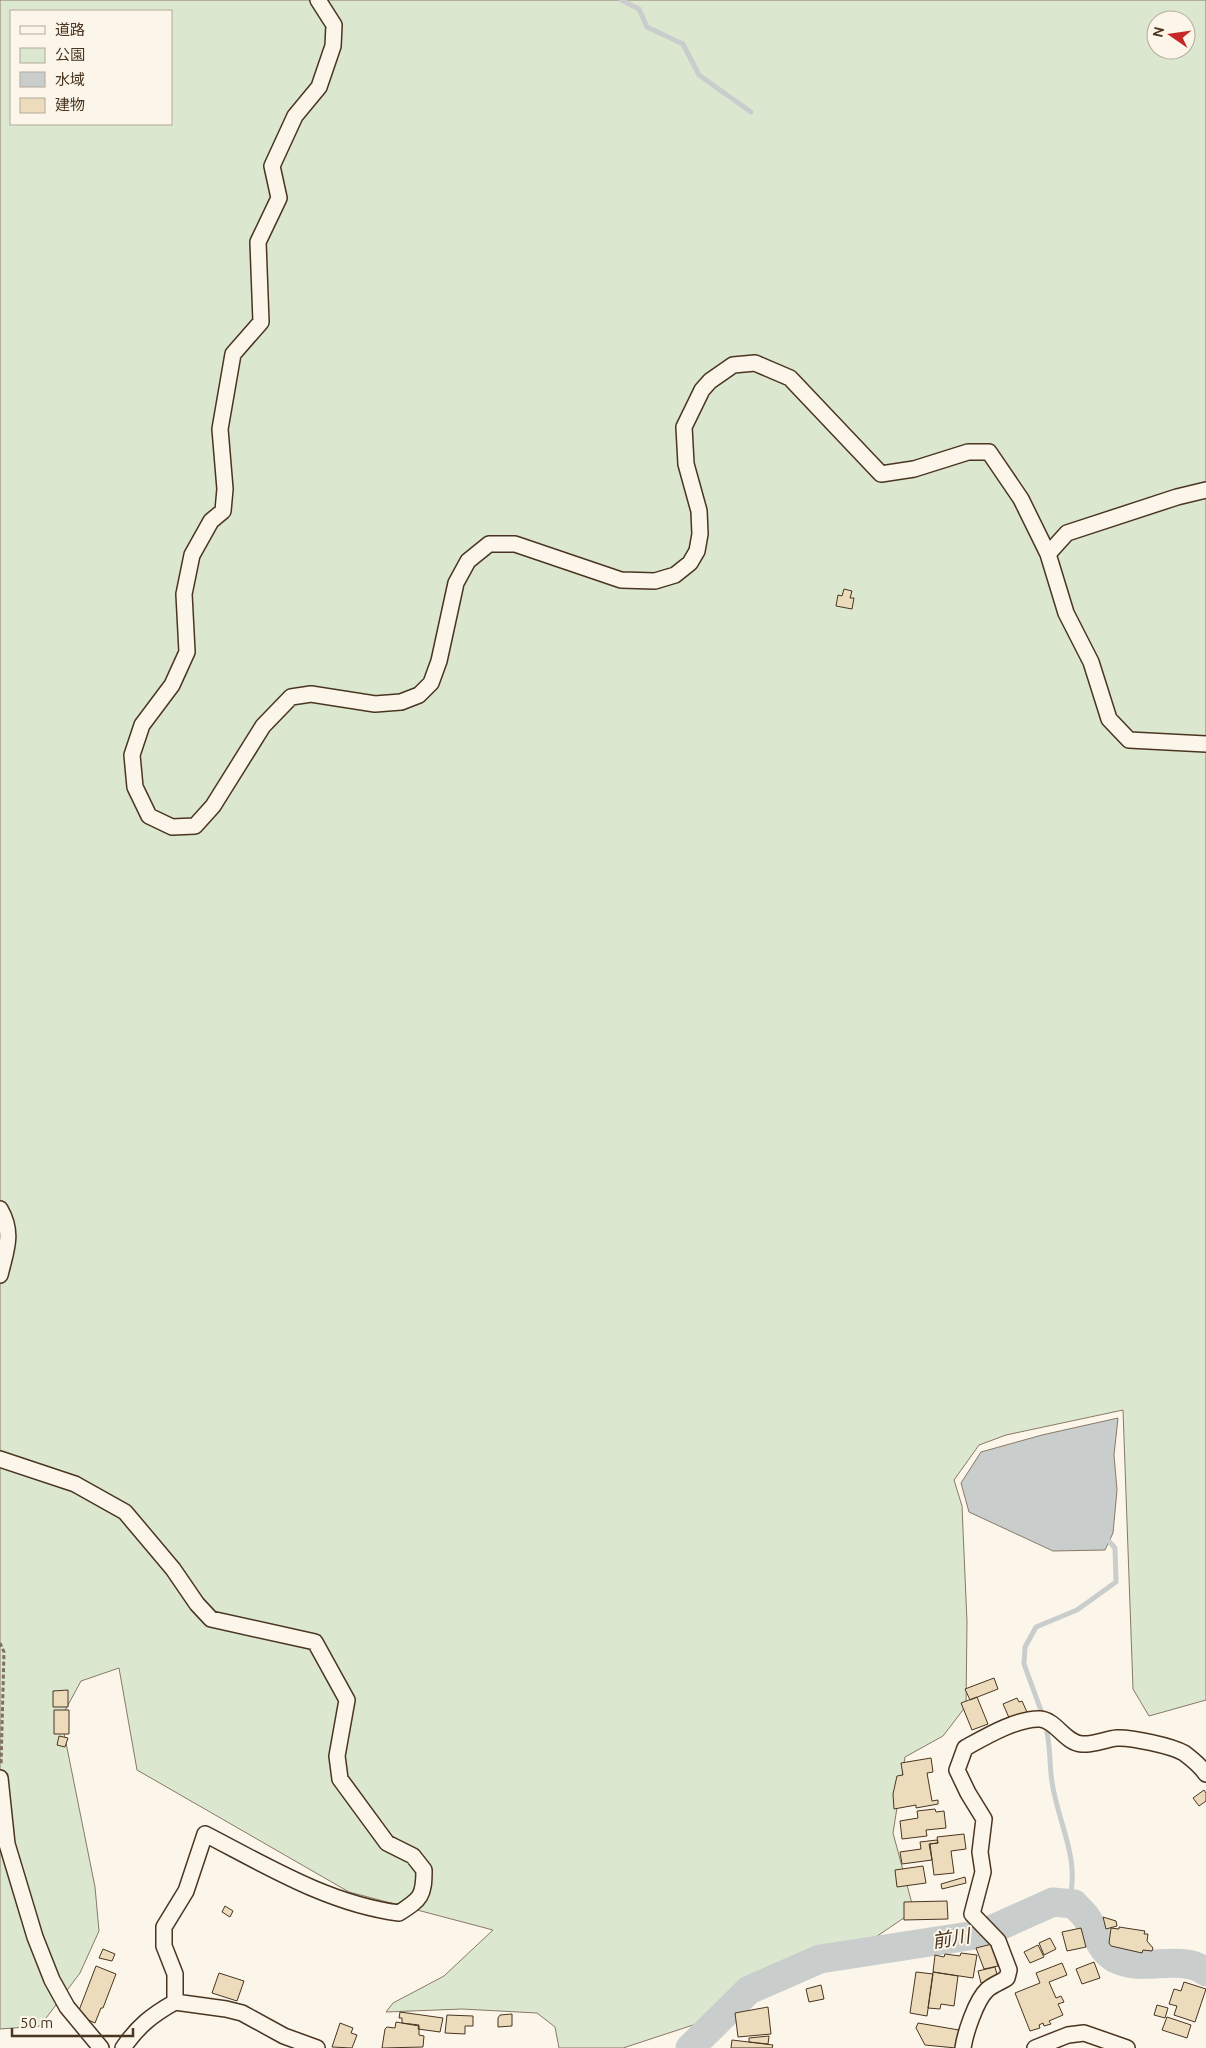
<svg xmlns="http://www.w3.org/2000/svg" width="1206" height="2048" font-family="Ubuntu,'Noto Sans JP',sans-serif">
  <rect width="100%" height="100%" fill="#fbf6e9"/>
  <path fill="#dce7d0" stroke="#887966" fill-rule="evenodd" d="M0 0H1206V1700L1149 1716 1133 1689 1123 1410 1006 1435 979 1445 954 1480 962 1506 967 1622 966 1706 943 1736 905 1757 893 1833 914 1911 870 1941 779 1985 742 2009 623 2048H559L555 2027 537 2013 462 2009 386 2012 393 2003 444 1976 493 1930 349 1892 137 1770 119 1668 81 1681 61 1718 95 1887 99 1931 80 1973 40 2026 0 2029ZM11 11H171V124H11ZM1156 20H1186V50H1156Z"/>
  <path fill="#c9cecd" stroke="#887966" d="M1118 1418 1114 1455 1117 1490 1113 1533 1105 1550 1053 1551 969 1512 961 1483 981 1452 1042 1435Z"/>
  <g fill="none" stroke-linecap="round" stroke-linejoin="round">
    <path stroke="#c9cecd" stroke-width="5" d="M621 0 639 9 647 27 683 44 699 75 751 112
      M1043 1716 1024 1664 1025 1647 1036 1627 1077 1610 1116 1582 1115 1548 1106 1538
      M1045 1724C1051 1743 1049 1764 1052 1782 1058 1824 1082 1861 1068 1904"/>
    <path stroke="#c9cecd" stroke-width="29" d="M690 2048 749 1990 820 1959 982 1934 1053 1902 1074 1904C1079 1910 1086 1915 1089 1922 1098 1936 1100 1950 1116 1959 1143 1973 1182 1953 1206 1972"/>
  </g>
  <path fill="#ecdcbc" stroke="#4a3520" d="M844 589 852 591 850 598H854L852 609 836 606 838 595 842 596Z
    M994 1678 998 1689 970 1700 965 1689Z
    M68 1690V1707H53V1691Z
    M977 1697 988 1724 972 1730 961 1703Z
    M1017 1698 1019 1702 1022 1701 1027 1712 1010 1720 1003 1704Z
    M54 1710H69V1734H54Z
    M59 1736 68 1738 65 1747 57 1745Z
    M931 1758 933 1772 927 1773 932 1801 938 1800V1804L916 1808V1805L894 1809 893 1794 897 1776 903 1775 901 1763Z
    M1204 1790 1206 1793V1801L1199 1806 1193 1798Z
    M935 1809 936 1812 944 1811 946 1828 926 1830 927 1836 902 1839 900 1821 918 1818 917 1811Z
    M964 1834 966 1849 951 1851 954 1873 934 1875 930 1844 938 1843 937 1837Z
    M937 1840 938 1843 929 1844 932 1860 902 1864 900 1852 921 1849 920 1842Z
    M923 1866 926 1883 897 1887 895 1870Z
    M965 1877 966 1883 942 1889 941 1884Z
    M947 1901 948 1919 904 1920V1902Z
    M225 1906 233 1911 230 1917 222 1912Z
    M1103 1917 1116 1921 1117 1926 1106 1929Z
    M1119 1927 1145 1931 1144 1934H1148L1147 1941 1153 1948 1152 1951 1143 1950 1142 1953 1111 1946 1109 1943 1111 1928 1119 1929Z
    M1081 1928 1086 1947 1067 1951 1062 1932Z
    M1050 1938 1056 1949 1044 1955 1039 1943Z
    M992 1944 998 1966 984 1969 976 1948Z
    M1038 1945 1044 1957 1030 1963 1024 1952Z
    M103 1949 115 1954 112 1961 99 1958Z
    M961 1953 977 1955 973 1978 933 1972 935 1955 944 1957 945 1954 960 1956Z
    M1094 1962 1100 1978 1082 1984 1076 1969Z
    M1062 1963 1067 1975 1049 1982 1056 1998 1061 1996 1064 2002 1058 2004 1063 2015 1049 2021 1051 2024 1044 2026 1043 2023 1039 2025 1040 2028 1030 2031 1015 1993 1040 1983 1036 1973Z
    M96 1966 116 1974 103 2008H101L95 2023 84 2018 85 2015 78 2013Z
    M995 1967 998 1978 981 1983 978 1971Z
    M916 1972 933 1974 927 2016 910 2013Z
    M933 1972 958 1976 954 2006 941 2004 940 2009 928 2008Z
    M219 1973 244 1981 237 2001 212 1993Z
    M1184 1982 1206 1989 1195 2022 1174 2015 1177 2006 1169 2004 1174 1989 1181 1991Z
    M821 1985 824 1999 809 2002 806 1989Z
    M1157 2005 1168 2008 1165 2018 1154 2015Z
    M768 2007 771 2034 738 2037 735 2013Z
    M400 2012 443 2018 440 2032 418 2029 419 2025 402 2023V2018H399Z
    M512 2014V2026L498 2027V2018L500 2015Z
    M447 2015 473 2016V2026H465V2034L445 2033Z
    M1167 2017 1191 2025 1187 2038 1162 2030Z
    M396 2022 419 2026V2035L424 2036 423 2047 382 2048 385 2029 387 2027 395 2028Z
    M340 2023 353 2028 351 2033 357 2035 352 2048 332 2047Z
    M918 2023 959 2030 956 2048 925 2045 916 2028Z
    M769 2036 768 2044 749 2042V2038Z
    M732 2040 773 2045 772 2048H731Z"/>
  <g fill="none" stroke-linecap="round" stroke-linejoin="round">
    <defs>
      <path id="minor" d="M318 0 334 25 333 46 319 87 295 116 272 166 279 198 258 242 261 322 233 354 220 429 225 489 223 511 211 521 192 555 184 594 187 652 172 685 142 725 132 755 135 787 149 816 172 827 195 826 213 806 263 726 291 697 311 694 375 704 401 702 419 695 431 683 439 661 456 583 468 561 489 544H515L621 580 655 581 675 575 690 563 697 551 700 534 699 511 686 464 684 427 702 390 710 381 733 365 755 363 790 378 881 474 914 469 968 452H989L1021 499 1048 554 1066 613 1091 662 1109 719 1129 740 1206 744
        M1048 554 1067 533 1177 497 1206 490
        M0 1209C14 1233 6 1250 0 1275
        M0 1459 75 1484 125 1512 173 1569 197 1604 211 1619 315 1642 347 1700 337 1756 340 1779 387 1843 413 1856 424 1870C424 1896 421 1899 399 1913 329 1904 267 1866 205 1834L186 1891 164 1927V1946L175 1974V2002C152 2015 138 2026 123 2048
        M0 1778 7 1844 35 1937 52 1980 67 2007 101 2048
        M175 2002 226 2009 242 2013 284 2036 317 2048
        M963 2048C965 2034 976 2000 987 1990 992 1985 1001 1982 1007 1978L1009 1970 998 1941 972 1914 983 1872 980 1852 984 1819 968 1793 957 1770 965 1748C985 1737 1017 1718 1040 1719 1056 1720 1065 1743 1082 1744 1093 1745 1106 1739 1117 1738 1130 1737 1172 1746 1184 1753 1192 1759 1200 1765 1206 1774
        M1035 2048 1068 2035 1084 2033 1127 2048"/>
    </defs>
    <use href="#minor" stroke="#4a3520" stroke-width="18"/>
    <path stroke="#7f6f5c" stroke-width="3" stroke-dasharray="4 2.5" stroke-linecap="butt" d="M0 1643 4 1652 1 1765"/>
    <use href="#minor" stroke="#fbf6e9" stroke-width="15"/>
  </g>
  <g text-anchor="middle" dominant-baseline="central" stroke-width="4" stroke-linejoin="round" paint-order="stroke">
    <g font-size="19" font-style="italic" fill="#4a3520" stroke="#fbf6e9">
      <text transform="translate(951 1938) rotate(-9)">前川</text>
    </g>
  </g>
  <rect x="10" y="10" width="162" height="115" fill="#fbf6e9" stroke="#b4a999"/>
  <rect x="20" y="26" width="25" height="8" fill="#fbf6e9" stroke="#b4a999"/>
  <text x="55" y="35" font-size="15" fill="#4a3520">道路</text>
  <rect x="20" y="48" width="25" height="15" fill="#dce7d0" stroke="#b4a999"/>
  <text x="55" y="60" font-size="15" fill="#4a3520">公園</text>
  <rect x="20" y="72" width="25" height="15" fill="#c9cecd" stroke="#b4a999"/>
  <text x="55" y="85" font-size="15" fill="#4a3520">水域</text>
  <rect x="20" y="98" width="25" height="15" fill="#ecdcbc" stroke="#b4a999"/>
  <text x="55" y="110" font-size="15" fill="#4a3520">建物</text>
  <g transform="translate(1171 35) rotate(283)"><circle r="24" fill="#fbf6e9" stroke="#b4a999"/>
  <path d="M0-4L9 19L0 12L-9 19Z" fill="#c62828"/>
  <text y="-8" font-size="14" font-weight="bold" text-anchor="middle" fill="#4a3520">N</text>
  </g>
  <path d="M12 2028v8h121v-8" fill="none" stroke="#4a3520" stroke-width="2.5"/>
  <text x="20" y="2028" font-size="15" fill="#4a3520" stroke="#fbf6e9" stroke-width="4" paint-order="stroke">50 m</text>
</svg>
